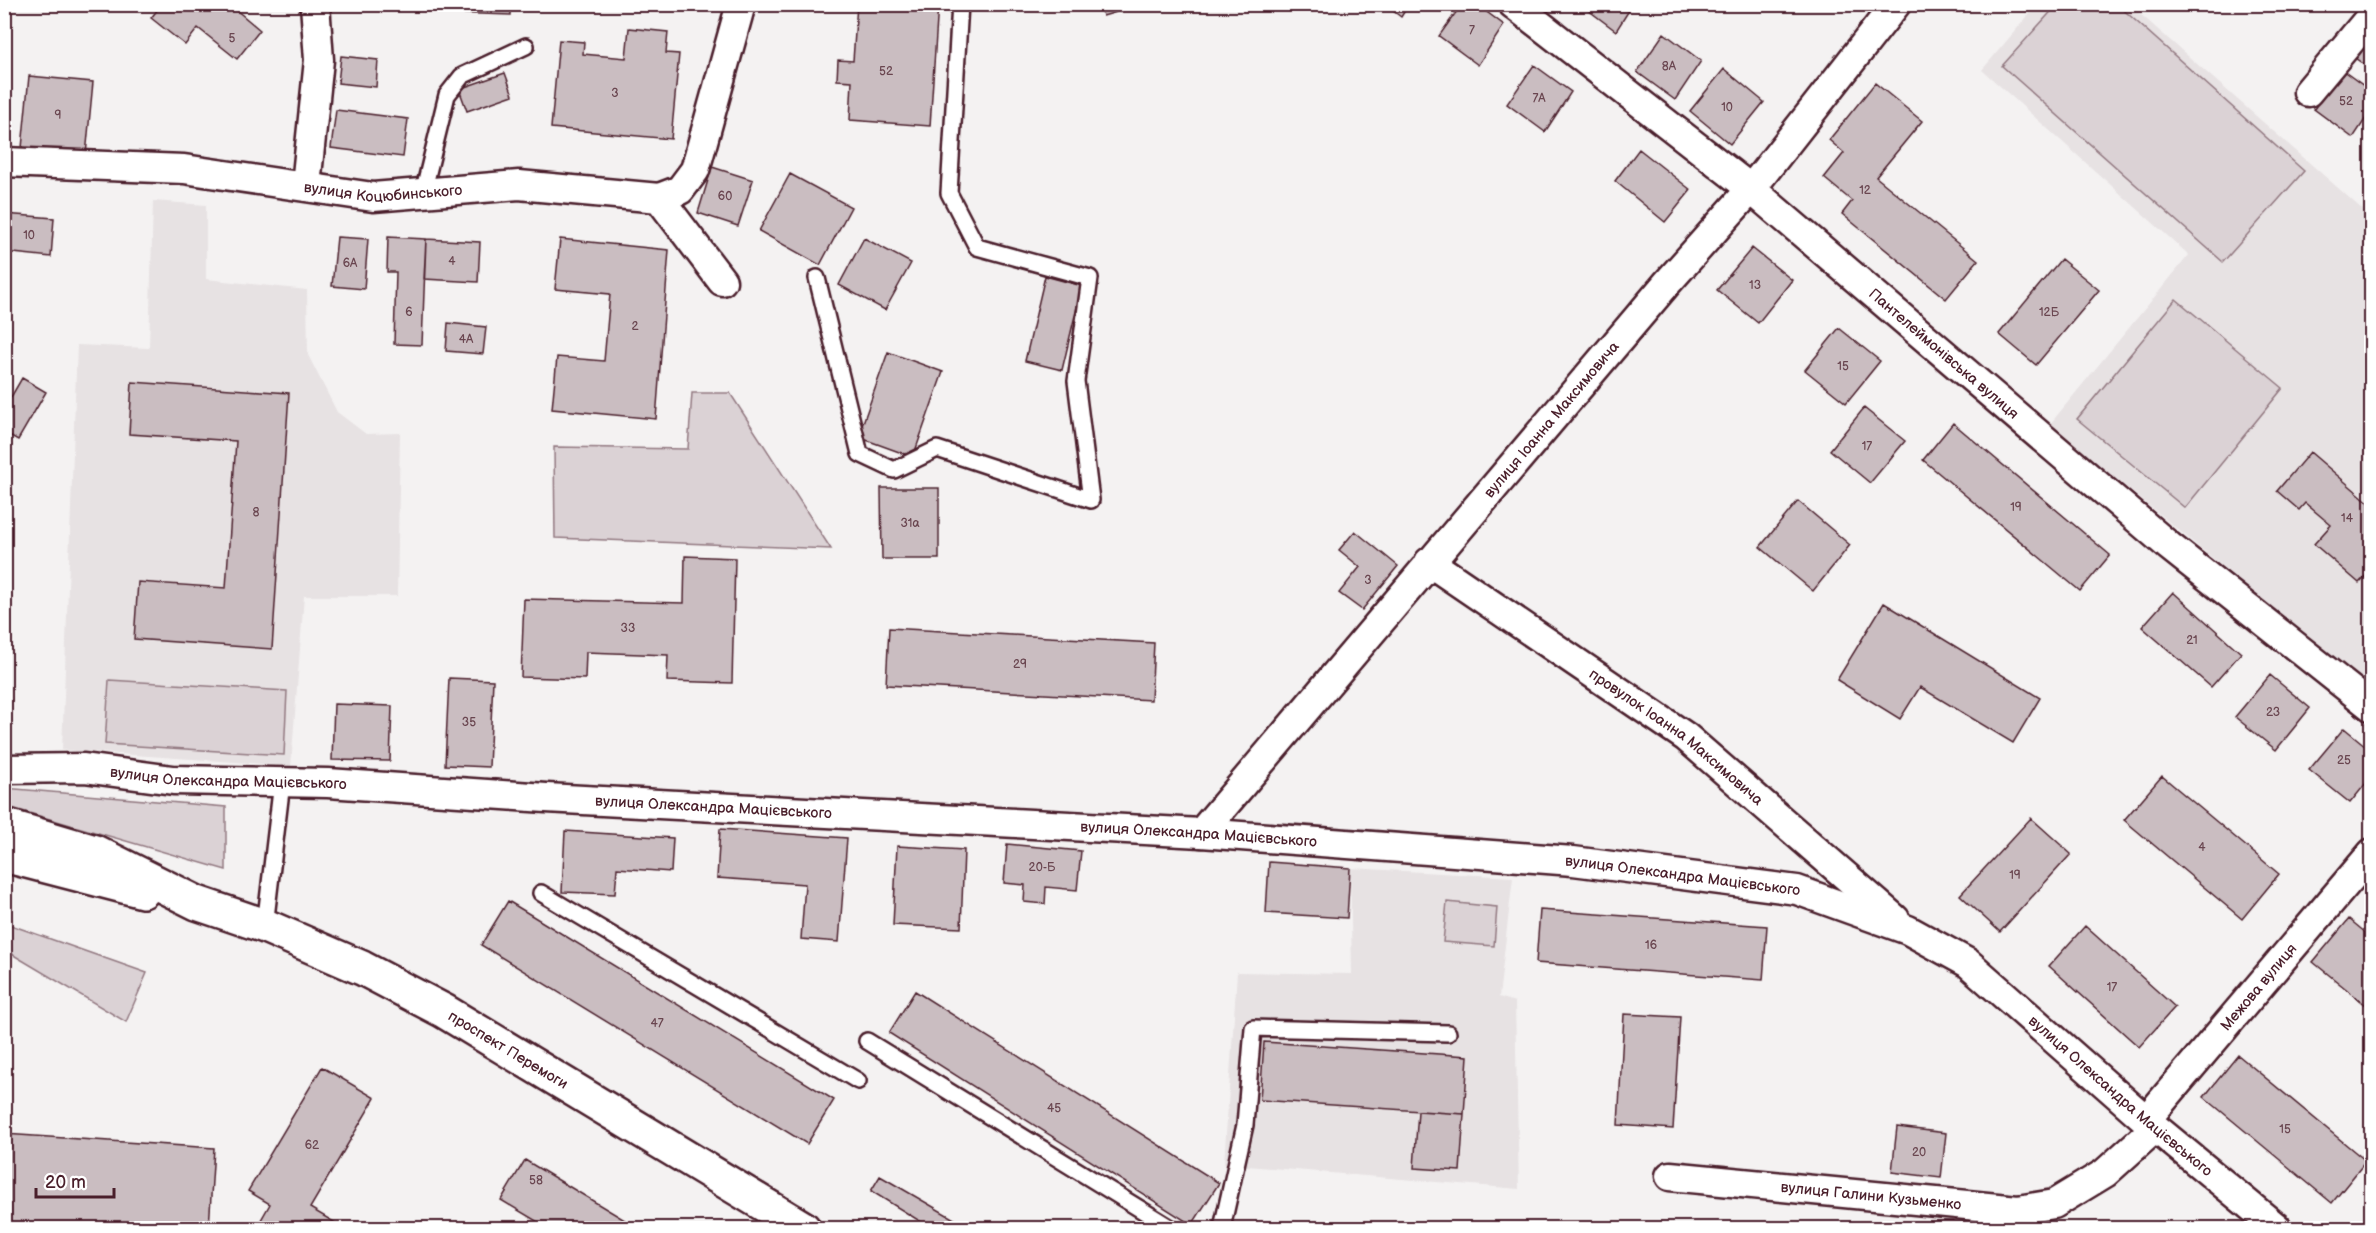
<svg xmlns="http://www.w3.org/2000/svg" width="2376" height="1233" font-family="'Balsamiq Sans',sans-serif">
  <rect width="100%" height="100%" fill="#f4f2f2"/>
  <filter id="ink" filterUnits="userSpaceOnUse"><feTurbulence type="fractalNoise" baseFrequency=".0167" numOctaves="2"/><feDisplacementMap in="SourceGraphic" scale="12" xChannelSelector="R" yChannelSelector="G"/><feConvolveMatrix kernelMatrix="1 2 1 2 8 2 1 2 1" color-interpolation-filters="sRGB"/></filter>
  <g filter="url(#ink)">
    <path fill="#e7e2e3" d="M2037 5H2130L2371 217V689L2050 424 2189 255 1982 70Z
      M153 201 206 205V279L307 290 308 355 337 412 366 434 400 433 397 596H304L291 766 62 750 77 345 149 348Z
      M1350 868 1513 877 1499 997 1515 1002 1519 1189 1224 1164 1237 972 1352 974Z"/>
    <path fill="#dbd2d5" stroke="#927880" stroke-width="1.5" d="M2057 5H2118L2304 171 2223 262 2002 66Z
      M2176 299 2283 388 2185 508 2077 419Z
      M692 393H730L831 549 555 538 554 447 688 449Z
      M109 680 287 691 284 755 105 744Z
      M4 788 226 807V870L5 806Z
      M1447 902 1497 907 1494 946 1443 942Z
      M5 923 147 973 126 1022 5 950Z"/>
    <path fill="#cabdc1" stroke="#4a1f2b" stroke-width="1.5" d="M162 4H229L260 30 237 59 198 28 185 45 151 18Z
      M451 4H511V15L450 13Z
      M857 4H938L930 126 850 120 852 81 837 80 838 60 853 61Z
      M1100 4H1144L1103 16Z
      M1384 4H1409L1401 17Z
      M1462 4H1476L1504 25 1478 65 1439 36Z
      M1580 4H1633L1616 31Z
      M629 28 668 32 666 53 679 54 671 139 551 128 559 40 584 42 583 54 626 58Z
      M1664 33 1701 61 1675 100 1637 72Z
      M2372 34V70L2355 58Z
      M341 56 378 60 376 87 338 83Z
      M1534 65 1571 92 1545 132 1507 104Z
      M1724 69 1764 102 1730 144 1690 111Z
      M2342 70 2372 92V109L2353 138 2314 109Z
      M505 73 513 95 467 111 459 89Z
      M29 76 93 82 86 155 22 148Z
      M1875 83 1922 121 1876 177 1978 260 1946 299 1842 214 1852 201 1824 178 1844 153 1829 140Z
      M336 110 408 119 403 157 331 148Z
      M1639 149 1691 190 1665 222 1615 181Z
      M712 167 753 180 738 226 698 213Z
      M790 174 851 207 820 265 759 231Z
      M4 214 54 218 51 257 4 252Z
      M337 237 368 239 364 289 332 286Z
      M388 237 426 239 422 345 394 344 396 272H387Z
      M864 238 911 263 885 310 839 285Z
      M426 239 480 242 478 282 424 279Z
      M560 239 669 250 656 419 552 409 557 357 604 361 610 294 555 289Z
      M1752 248 1792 280 1758 323 1717 290Z
      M2061 259 2099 290 2036 365 1999 334Z
      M1045 276 1082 286 1062 370 1025 361Z
      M448 323 486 327 483 354 446 351Z
      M1839 328 1880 361 1846 403 1805 370Z
      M888 352 943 372 913 457 858 437Z
      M22 378 46 392 18 440 4 432V409Z
      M132 382 289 393 272 649 134 639 138 582 226 588 236 441 129 434Z
      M1864 408 1905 441 1870 483 1830 450Z
      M1953 423 2110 555 2080 591 1923 460Z
      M2310 452 2372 505V569L2359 583 2314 544 2331 525 2305 503 2299 510 2277 491Z
      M881 488H939V559H882Z
      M1798 501 1850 545 1813 591 1760 547Z
      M1355 531 1398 566 1362 610 1339 593 1360 567 1339 550Z
      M685 556 735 558 732 683 667 681 668 655 586 652 585 679 521 677 524 599 684 603Z
      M2173 592 2241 653 2211 687 2142 627Z
      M1884 603 2040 698 2013 743 1920 687 1900 719 1837 680Z
      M889 628 1154 643 1151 700 886 685Z
      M2270 675 2310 708 2276 750 2235 717Z
      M449 678 493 680 489 767 445 765Z
      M334 704 392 706 390 761 332 760Z
      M2344 728 2372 751V776L2350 803 2309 770Z
      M2162 776 2279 874 2242 919 2124 820Z
      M2031 818 2071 854 2000 932 1960 895Z
      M720 829 847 838 839 942 801 939 805 884 717 878Z
      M565 831 673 838 671 872 617 868 615 894 562 892Z
      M1007 844 1081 851 1077 890 1046 887 1045 904 1024 902 1025 885 1004 883Z
      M897 846 964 850 961 928 893 925Z
      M1269 862 1350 868 1347 918 1266 913Z
      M508 901 834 1100 807 1144 481 945Z
      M1540 910 1767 926 1763 980 1536 963Z
      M2349 919 2372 938V1010L2313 962Z
      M2085 926 2175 1007 2139 1047 2049 966Z
      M915 991 1219 1183 1192 1225 889 1033Z
      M1624 1014 1680 1017 1673 1129 1618 1125Z
      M1264 1042 1468 1056 1464 1114 1260 1100Z
      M2238 1055 2366 1161 2332 1203 2204 1097Z
      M322 1067 375 1098 310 1208 344 1228H259L257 1227 270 1204 248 1191Z
      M1418 1111 1464 1114 1460 1171 1414 1168Z
      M1897 1127 1946 1133 1941 1178 1892 1172Z
      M4 1134 214 1148 209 1228H51L4 1226Z
      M525 1160 638 1228H548L501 1200Z
      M880 1176 956 1220 950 1228H931L871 1191Z"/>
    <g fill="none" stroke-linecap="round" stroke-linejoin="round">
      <defs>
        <path id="service" d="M423 193 447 95 462 76 526 46
          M817 278 860 454 894 470 937 449 1091 500 1076 381 1090 278 977 247 949 193 960 4
          M541 893 858 1081
          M265 926 282 782
          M867 1041 1171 1228
          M1222 1228 1245 1125 1253 1028 1448 1033"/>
        <g id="minor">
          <path id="s1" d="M1513 4 1751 189 2169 546 2372 707"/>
          <path d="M2308 92 2372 15"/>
          <path id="s2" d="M4 162 184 169 373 197 519 185 659 198 722 281"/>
          <path d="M306 185 319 60 315 4"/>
          <path d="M659 198 680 190 695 170 741 4"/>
          <path id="s3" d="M1429 562 1686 737 1895 919"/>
          <path id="s4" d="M4 769 84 768 173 780 328 783 546 798 1201 833 1573 861 1797 890 1908 930 1968 963 2146 1120 2277 1228"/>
          <path id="s5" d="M1201 833 1668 282 1751 189 1896 4"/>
          <path id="s6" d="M2146 1120 2372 853"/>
          <path id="s7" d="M1670 1176 2018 1210 2054 1204 2105 1173 2155 1128"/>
        </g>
        <g id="primary">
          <path id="s8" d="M4 825 95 852 197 903 265 926 362 968 444 1011 803 1228"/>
          <path d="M4 855 143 891"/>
        </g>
      </defs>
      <use href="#service" stroke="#4a1f2b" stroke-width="20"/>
      <use href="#minor" stroke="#4a1f2b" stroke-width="33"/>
      <use href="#primary" stroke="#4a1f2b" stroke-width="38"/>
      <use href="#service" stroke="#fff" stroke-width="15"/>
      <use href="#minor" stroke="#fff" stroke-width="28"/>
      <use href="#primary" stroke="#fff" stroke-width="33"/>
    </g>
  </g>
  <g text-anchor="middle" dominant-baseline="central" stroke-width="4.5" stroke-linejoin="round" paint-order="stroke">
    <g font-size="12" fill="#6a4650">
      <text x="1472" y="30">7</text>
      <text x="232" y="38">5</text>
      <text x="1669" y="66">8А</text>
      <text x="886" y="71">52</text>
      <text x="615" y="93">3</text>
      <text x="1539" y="98">7А</text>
      <text x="2346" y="101">52</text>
      <text x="1727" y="107">10</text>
      <text x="58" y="115">9</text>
      <text x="1865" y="190">12</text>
      <text x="725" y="196">60</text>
      <text x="29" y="235">10</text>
      <text x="452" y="261">4</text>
      <text x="350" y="263">6А</text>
      <text x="1755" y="285">13</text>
      <text x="409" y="312">6</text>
      <text x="2049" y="312">12Б</text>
      <text x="635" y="326">2</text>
      <text x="466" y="339">4А</text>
      <text x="1843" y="366">15</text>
      <text x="1867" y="446">17</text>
      <text x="2016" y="507">19</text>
      <text x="256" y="512">8</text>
      <text x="2347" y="518">14</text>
      <text x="910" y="523">31а</text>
      <text x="1368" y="580">3</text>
      <text x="628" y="628">33</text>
      <text x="2192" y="640">21</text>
      <text x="1020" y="664">29</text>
      <text x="2273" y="712">23</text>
      <text x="469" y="722">35</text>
      <text x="2344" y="760">25</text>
      <text x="2202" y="847">4</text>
      <text x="1042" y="867">20-Б</text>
      <text x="2015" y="875">19</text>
      <text x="1651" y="945">16</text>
      <text x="2112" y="987">17</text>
      <text x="657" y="1023">47</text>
      <text x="1054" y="1108">45</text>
      <text x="2285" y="1129">15</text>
      <text x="312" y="1145">62</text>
      <text x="1919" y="1152">20</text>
      <text x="536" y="1180">58</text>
    </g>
    <g font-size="15" fill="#4a1f2b" stroke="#fff">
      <text stroke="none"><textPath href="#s2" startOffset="381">вулиця Коцюбинського</textPath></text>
      <text stroke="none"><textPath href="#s1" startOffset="555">Пантелеймонівська вулиця</textPath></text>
      <text stroke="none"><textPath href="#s5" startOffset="542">вулиця Іоанна Максимовича</textPath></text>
      <text stroke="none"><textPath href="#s3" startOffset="303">провулок Іоанна Максимовича</textPath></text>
      <text stroke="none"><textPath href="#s4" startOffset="225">вулиця Олександра Мацієвського</textPath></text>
      <text stroke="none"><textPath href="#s4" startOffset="711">вулиця Олександра Мацієвського</textPath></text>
      <text stroke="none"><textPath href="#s4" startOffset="1197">вулиця Олександра Мацієвського</textPath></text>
      <text stroke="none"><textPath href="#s4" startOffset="1683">вулиця Олександра Мацієвського</textPath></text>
      <text stroke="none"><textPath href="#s6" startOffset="174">Межова вулиця</textPath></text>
      <text stroke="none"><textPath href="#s8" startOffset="554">проспект Перемоги</textPath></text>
      <text stroke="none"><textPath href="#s4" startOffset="2187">вулиця Олександра Мацієвського</textPath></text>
      <text stroke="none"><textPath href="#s7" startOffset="202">вулиця Галини Кузьменко</textPath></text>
    </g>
  </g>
  <rect width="2376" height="1233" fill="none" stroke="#fff" stroke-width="24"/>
  <rect x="12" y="12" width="2352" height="1209" fill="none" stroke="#4a1f2b" stroke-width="2" filter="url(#ink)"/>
  <path d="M36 1188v9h78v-9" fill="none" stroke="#4a1f2b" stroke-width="3"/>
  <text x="45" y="1188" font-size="18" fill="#4a1f2b" stroke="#ffffff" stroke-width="4.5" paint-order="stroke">20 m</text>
</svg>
